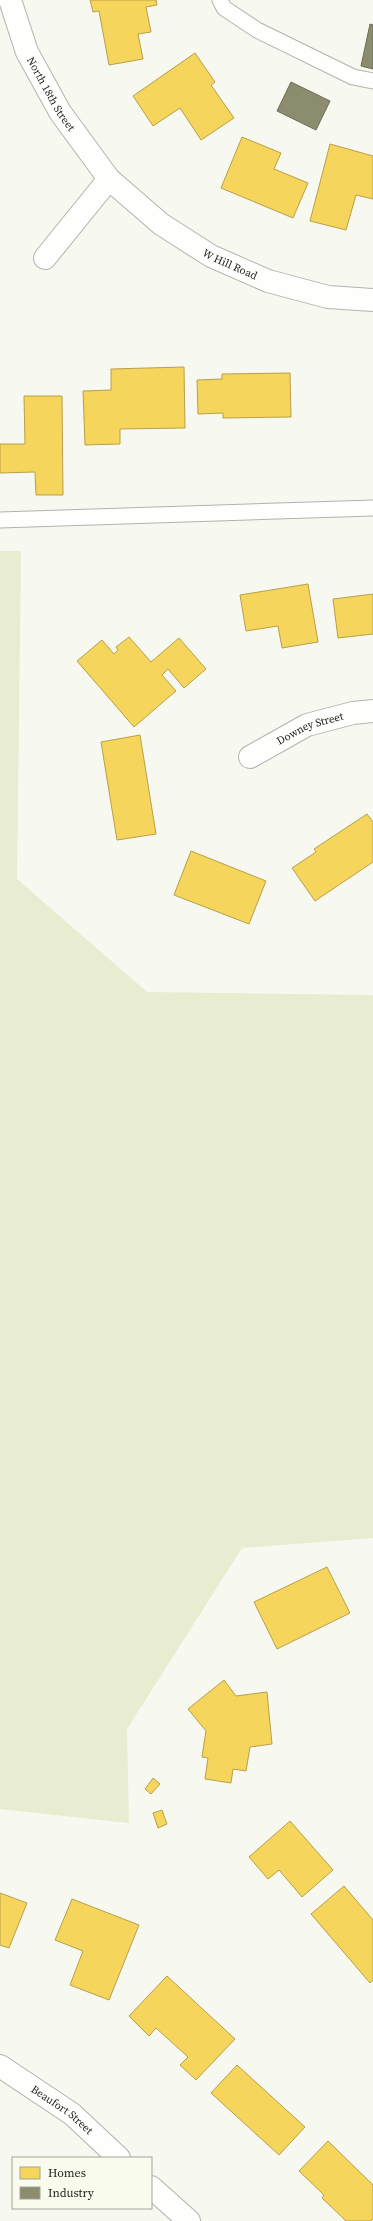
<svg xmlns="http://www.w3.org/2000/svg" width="373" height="2221" font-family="'Source Serif 4',serif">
  <rect width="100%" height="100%" fill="#f7f8f0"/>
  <path fill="#e8ecd0" d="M0 551H21L17 879 147 992 373 995V1538L242 1548 127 1729 129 1823 0 1809Z"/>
  <path fill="#f6d55c" stroke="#b7a04a" d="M90 0H156L157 5 146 7 151 32 138 34 143 59 109 65 99 11 93 12Z
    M195 53 215 82 211 85 234 118 201 140 180 108 153 126 133 96Z
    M242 137 281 153 274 169 308 183 293 218 221 188Z
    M330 144 373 156V199L356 195 346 230 310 221Z
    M184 367 185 428 120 429V444L85 445 83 391 111 390V369Z
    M290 373 291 417 223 418V413L198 414 197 380 222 379V374Z
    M24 396H62L63 495H36L35 472 0 473V444H25Z
    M308 584 318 642 282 648 278 626 246 631 240 595Z
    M373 594V634L338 638 333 599Z
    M129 637 151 662 179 638 206 669 184 688 168 669 162 675 176 691 134 727 77 661 102 640 114 654 118 650 116 647Z
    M140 735 156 834 117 840 101 742Z
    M367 814 373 822V862L315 901 292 868 316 852 314 849Z
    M191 851 266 881 249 924 174 895Z
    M327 1567 350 1613 277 1649 254 1602Z
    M224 1680 236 1696 267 1692 272 1744 250 1747 246 1771 233 1769 231 1783 205 1779 208 1758 202 1757 206 1731 188 1709Z
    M153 1778 160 1784 151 1794 145 1789Z
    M162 1810 167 1824 158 1828 153 1813Z
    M290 1821 333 1870 302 1897 279 1870 268 1879 249 1857Z
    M344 1886 373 1920V1980L370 1983 311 1914Z
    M0 1893 27 1903 9 1948 0 1945Z
    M72 1899 139 1925 109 2000 70 1985 83 1951 55 1940Z
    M167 1976 235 2039 196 2080 180 2065 188 2057 156 2028 149 2036 129 2016Z
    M237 2065 305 2127 279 2155 211 2093Z
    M328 2141 373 2185V2219L371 2221H346L322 2198 324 2195 299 2171Z"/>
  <path fill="#8c8c6e" stroke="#6d6d57" d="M370 24 373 25V69L361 66Z
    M291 82 330 101 316 130 277 111Z"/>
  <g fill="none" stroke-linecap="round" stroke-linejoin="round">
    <defs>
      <path id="service" d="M220 0 224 8 257 30 353 77 373 81
        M0 520 373 508"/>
      <g id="minor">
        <path id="s1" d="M10 0 27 52 60 112 109 179 161 224 211 256 268 281 328 297 373 300"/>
        <path d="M45 258 109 179"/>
        <path id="s2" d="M250 757 307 725 353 713 373 711"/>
      </g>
      <g id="tertiary">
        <path id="s3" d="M0 2066 72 2114 119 2158"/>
        <path d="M151 2187 189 2221"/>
      </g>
    </defs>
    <use href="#service" stroke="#b2b3ad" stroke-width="17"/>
    <use href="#minor" stroke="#b2b3ad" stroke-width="24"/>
    <use href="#tertiary" stroke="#b2b3ad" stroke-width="24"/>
    <use href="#service" stroke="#fefefd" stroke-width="15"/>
    <use href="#minor" stroke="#fefefd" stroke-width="22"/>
    <use href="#tertiary" stroke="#fefefd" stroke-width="22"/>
  </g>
  <g text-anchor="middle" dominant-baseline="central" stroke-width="4" stroke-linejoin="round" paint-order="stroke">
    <g font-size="11" fill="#242520" stroke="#f9fbed">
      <text stroke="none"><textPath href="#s1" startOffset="103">North 18th Street</textPath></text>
      <text stroke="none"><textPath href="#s1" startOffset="355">W Hill Road</textPath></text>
      <text stroke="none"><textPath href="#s2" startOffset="67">Downey Street</textPath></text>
      <text stroke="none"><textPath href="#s3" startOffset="76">Beaufort Street</textPath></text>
    </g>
  </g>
  <rect x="12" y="2157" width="140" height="52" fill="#f9fbed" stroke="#a4a59b"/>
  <rect x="20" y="2167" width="20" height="12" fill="#f6d55c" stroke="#a4a59b"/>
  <text x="48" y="2177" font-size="12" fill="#242520">Homes</text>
  <rect x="20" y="2187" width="20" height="12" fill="#8c8c6e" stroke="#a4a59b"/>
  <text x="48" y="2197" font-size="12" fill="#242520">Industry</text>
</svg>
